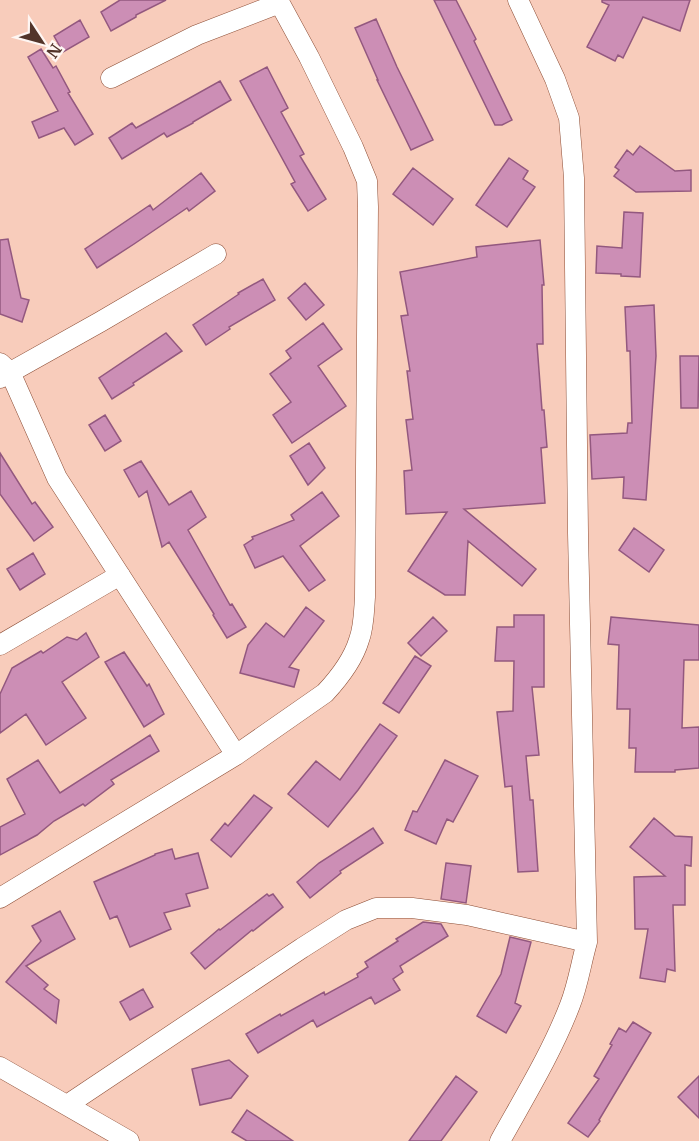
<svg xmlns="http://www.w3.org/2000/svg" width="699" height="1141" font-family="Merriweather,serif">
  <rect width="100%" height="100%" fill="#f8ccbb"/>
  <path fill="#cc8eb5" stroke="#93587f" stroke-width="1.5" d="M120 0H166L136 15V17L111 31 101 12Z
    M434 0H456L476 39 474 41 512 120 502 125H495Z
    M602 0H690L680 31 643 17 623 58 618 55 615 61 587 47 609 5 602 2Z
    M376 19 397 67 433 140 411 150 377 80H378L355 28Z
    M80 20 89 37 63 52 54 36Z
    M41 49 53 68 56 66 70 92 68 93 93 134 75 145 64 128 39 138 32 122 58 111 28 57Z
    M267 67 288 108 281 112 304 154 300 156 326 199 308 211 291 184 295 182 240 81Z
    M220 81 231 100 193 122V123L167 137 164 133 122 159 109 138 132 123 136 128Z
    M640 146 675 171 691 170V191L636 192 614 176 619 170 615 167 627 150 633 155Z
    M509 158 528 171 523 179 535 187 507 227 476 205Z
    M413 168 453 199 433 225 393 194Z
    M201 173 215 191 189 211 187 208 134 244 97 268 85 249 150 205 153 210Z
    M624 212 643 213 640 277 621 276V274L596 273 597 246 622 248Z
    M8 239 21 298 29 300 22 322 0 314V240Z
    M540 240 544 285H542L543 344H537L542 410H544L547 447 541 448 545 503 464 509 536 569 522 586 468 541 465 595H445L408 571 447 512 406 514 404 471 412 470 406 420 413 419 407 371H410L401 316 408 315 400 272 477 257 476 247Z
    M263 279 275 300 229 327 230 329 206 345 193 325 239 294 238 293Z
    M305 283 324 305 306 320 288 298Z
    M654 305 656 356 646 500 623 498 624 477 592 479 590 435 627 433 628 423H632L630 351H627L625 307Z
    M323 323 342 349 318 366 346 406 292 443 273 415 291 402 270 374 291 358 286 351Z
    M166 333 182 351 133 383 134 385 112 399 99 378Z
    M680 356H699L698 408H681Z
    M105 415 121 441 105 451 89 425Z
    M309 443 325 468 308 485 290 456Z
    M0 453 32 504 35 502 53 527 34 541 0 494Z
    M141 461 169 505 191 491 206 517 188 530 230 605 232 604 246 627 227 638 213 615 214 614 169 542 162 547 147 491 139 497 124 470Z
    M322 492 339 516 300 546 325 580 309 591 283 556 255 568 244 545 253 539 252 537 294 520 291 515Z
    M634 528 664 550 649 572 619 550Z
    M33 553 45 574 20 590 7 569Z
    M306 607 324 621 289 667 299 670 294 687 240 673 248 645 266 623 284 637Z
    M514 615H544V687H532L539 755 526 756 530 800H533L538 871 518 872 512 786 505 787 497 712 513 711 514 661H495L497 627H514Z
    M433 617 447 631 421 656 408 643Z
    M611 617 699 625V660H684L682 728 699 727V768L675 770V772H635L636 748H629L630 709H617L619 645 608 644Z
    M86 633 99 657 62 682 86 718 46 745 26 714 0 733V694L12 668 41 651 43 653 67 637 77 640Z
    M124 652 147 686 149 684 164 714 144 727 105 662Z
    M415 656 431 666 399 713 383 703Z
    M380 724 397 736 358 790 328 827 288 794 316 761 340 780Z
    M150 735 159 751 111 780 114 784 85 806 83 804 54 821 37 835 0 855V827L25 814 7 779 38 760 60 793Z
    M445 760 478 776 453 822 447 819 436 844 405 830 413 811 417 812Z
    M254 795 272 808 231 857 211 840 225 823 228 826Z
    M654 818 675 836 692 837 691 866 685 865V905H673L675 971 667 969 665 982 640 978 648 929H635L634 877 665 876 630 847Z
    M373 828 383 843 340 871 341 873 310 898 297 882 319 863Z
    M172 849 175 859 198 853 208 888 186 894 190 906 164 913 171 929 130 947 117 916 110 919 94 882 155 855V854Z
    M446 863 471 866 466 903 441 899Z
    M267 894 269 896 273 894 283 907 253 931 252 930 205 969 191 953 219 929 220 930Z
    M60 911 75 939 26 966 48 985 44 989 59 1000 56 1023 6 982 41 941 32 926Z
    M423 922 441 924 448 936 400 966 403 972 393 979 400 990 375 1004 371 997 317 1027 313 1020 258 1053 246 1034 280 1014 281 1016 324 992 325 995 358 977 357 974 368 967 365 962 398 941 396 939Z
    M510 937 531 942 515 1003 521 1006 506 1033 477 1016 501 974Z
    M143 989 153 1007 130 1020 120 1002Z
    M633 1022 651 1033 599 1120 600 1121 588 1137 568 1123 599 1079 594 1076 612 1045 610 1044 619 1028 626 1032Z
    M229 1060 248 1076 231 1098 200 1105 192 1069Z
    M456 1076 477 1092 441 1141H409Z
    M699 1076V1118L678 1097Z
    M247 1110 293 1141H247L232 1132Z"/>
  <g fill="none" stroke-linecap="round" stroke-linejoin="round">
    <defs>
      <path id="street" d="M111 78 197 35 280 3
        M0 363 10 372 57 478 236 755
        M0 378 100 322 216 254
        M0 645 120 575
        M0 898 236 755 325 693C339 678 353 660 359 640 364 627 364 611 365 597L368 207 367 181 353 147 309 57 278 0
        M0 1067 129 1141
        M67 1105 302 948 346 920 376 908H412L467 915 587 942
        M500 1141C525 1096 552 1052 570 1005 578 985 581 963 587 942L578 533 574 178 569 118 555 79 518 0"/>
    </defs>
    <use href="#street" stroke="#8c4d35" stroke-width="21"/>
    <use href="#street" stroke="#fff" stroke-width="20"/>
  </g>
  <g transform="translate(42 42) rotate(126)" stroke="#fef6f3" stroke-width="4.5" paint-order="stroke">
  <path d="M0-4.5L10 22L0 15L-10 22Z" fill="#52342a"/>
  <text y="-9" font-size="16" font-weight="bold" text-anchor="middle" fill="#52342a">N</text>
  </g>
</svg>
